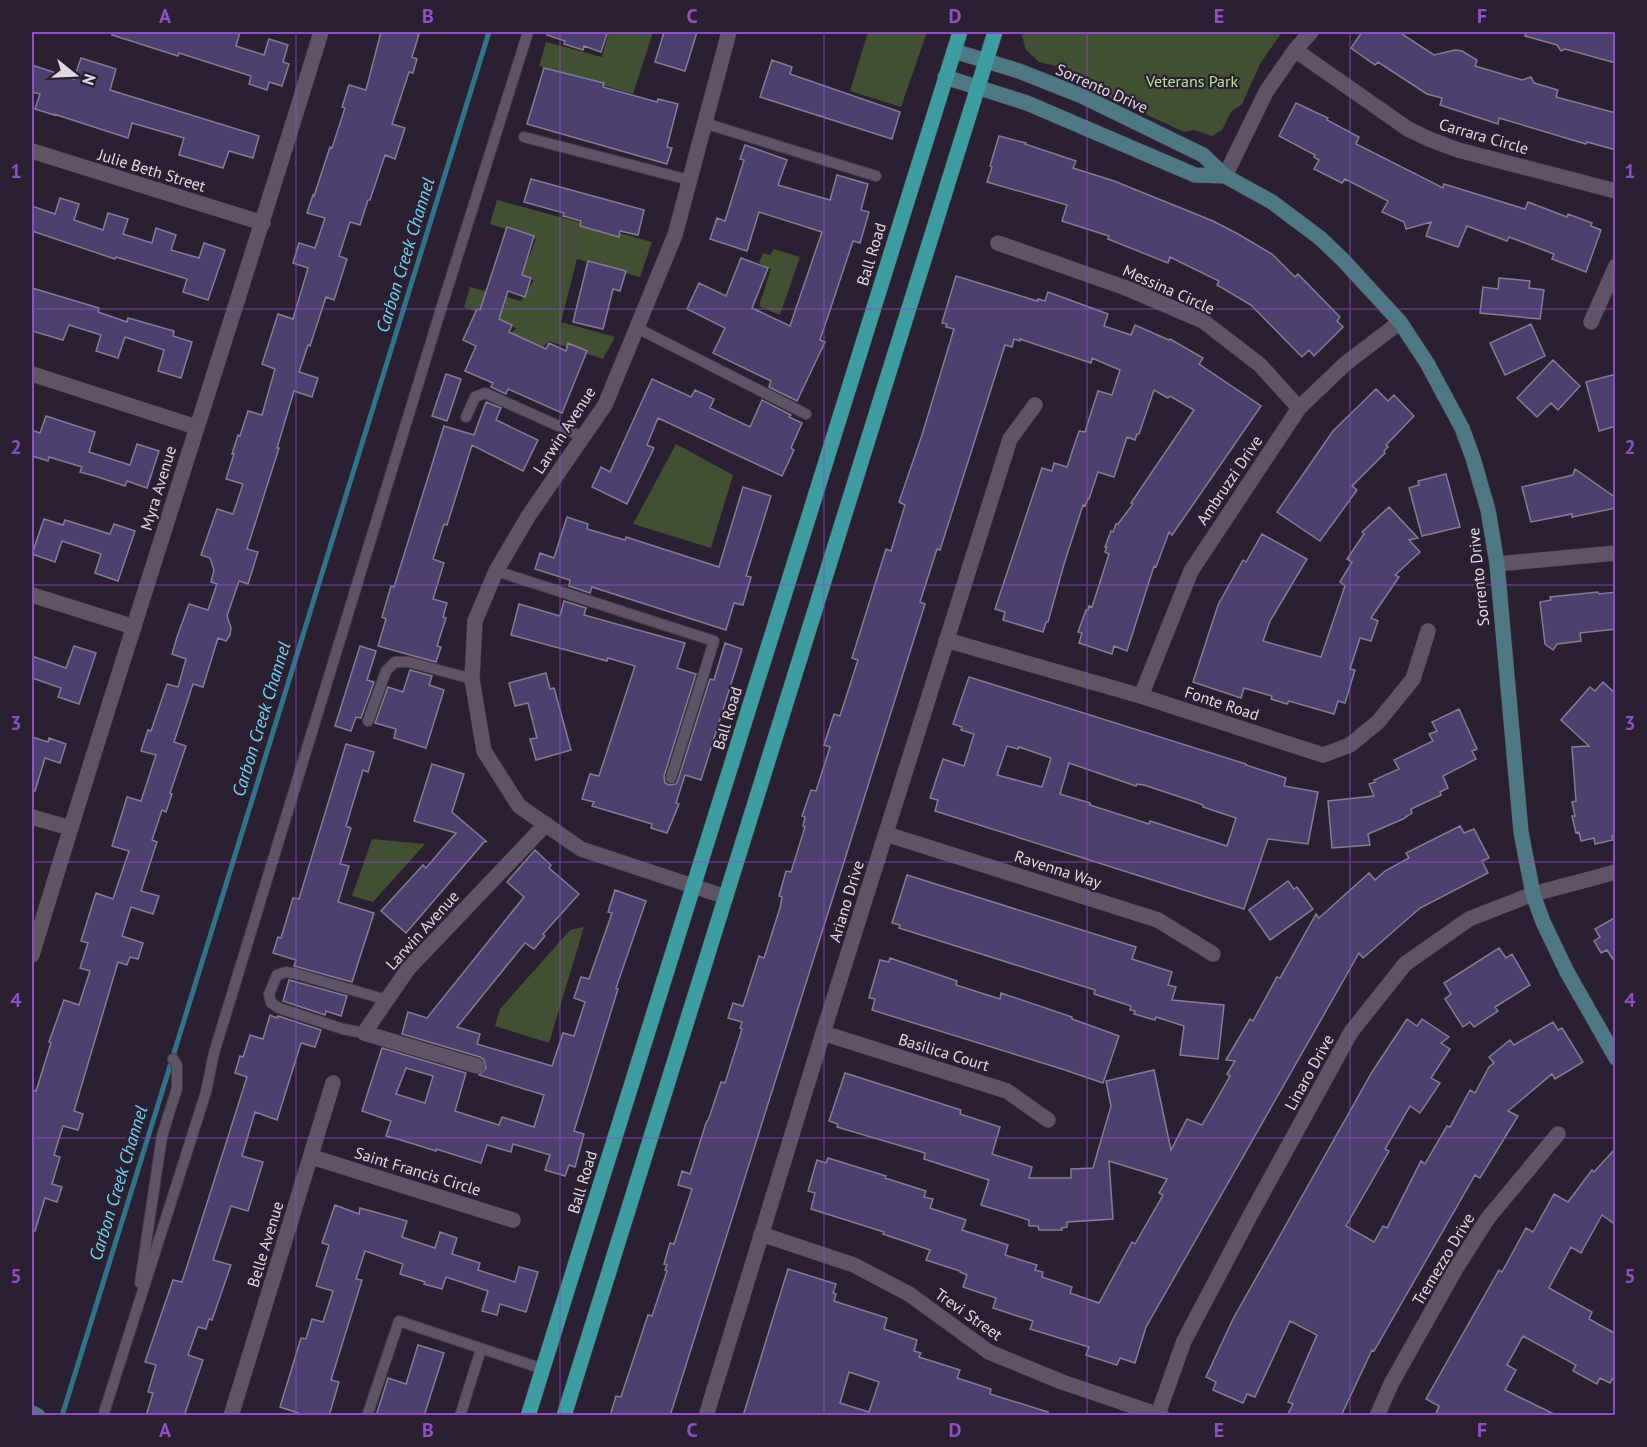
<svg xmlns="http://www.w3.org/2000/svg" width="1647" height="1447" font-family="'PT Sans',sans-serif">
  <rect width="100%" height="100%" fill="#2b2031"/>
  <path fill="#414f32" d="M609 32H653L633 94 539 66 546 42 602 57Z
    M868 32H927L901 107 850 91Z
    M1023 32H1282L1260 64 1242 104 1231 112 1222 130 1212 136 1194 130 1184 132 1065 77 1056 66 1039 62 1026 50 1022 36Z
    M497 200 652 242 640 277 577 259 561 322 615 337 603 359 549 341 542 348 512 333 516 328 464 307 470 287 521 301 534 280 521 277 536 239 490 224Z
    M774 249 800 257 780 315 759 306 771 269 759 263 763 253 770 255Z
    M676 444 733 475 711 548 633 524Z
    M372 839 425 844 373 902 352 896Z
    M584 927 549 1043 495 1026 500 1009 570 930Z"/>
  <g fill="none" stroke-linecap="round" stroke-linejoin="round">
    <path stroke="#2f7488" stroke-width="5" d="M62 1416 489 32"/>
  </g>
  <path fill="#4b406d" stroke="#827e94" stroke-width="1.5" fill-rule="evenodd" d="M112 32H240L236 46 264 55 269 39 288 45 283 62 289 64 282 86 269 82 267 90 249 84 251 76 179 53 178 56 112 35Z
    M381 32H410L419 34 412 57 417 59 413 73 409 72 392 124 405 128 395 159 385 155 370 200H368L360 225 350 222 339 256 347 259 334 300 326 297 310 346 308 345 299 372 318 378 312 397 294 391 277 448H279L247 549 258 552 248 584 239 581 227 616 231 628 230 635 226 641 218 638 203 687 193 684 174 742 186 746 170 793 172 794 166 812 162 810 152 840 157 842 141 891 159 896 153 914 131 907 122 936 143 943 138 959 130 957 127 965 118 962 74 1111 83 1114 78 1130 63 1126 54 1155 60 1157 52 1184 62 1187 57 1202 45 1198 35 1231 32 1230V1090L36 1091 51 1043 49 1042 64 1000 79 1005 90 971 80 968 88 943 81 941 96 893 113 899 129 851 112 846 120 820 127 797 141 801 156 755 141 751 148 730 151 731 167 684 178 687 186 659 172 654 177 637 189 604 208 610 217 584 211 582 214 570 210 558 201 555 217 509 233 514 243 484 226 479 234 454H232L238 435 240 436 248 411 262 415 275 369 262 364 278 314 293 319 308 268 293 263 299 243 315 248 325 218 307 213 313 195 314 196 330 147 332 148 345 108 342 107 349 85 366 90Z
    M547 32H598L607 34 601 52 584 46 583 50 564 44 565 41 547 35Z
    M664 32H697L685 71 655 62Z
    M1362 32H1399L1434 55 1455 50 1462 51 1477 60 1475 66 1522 80 1531 77 1534 83 1558 90 1556 97 1616 113V150L1587 142 1586 144 1499 118 1498 124 1440 105 1442 98 1427 94 1378 62 1375 65 1351 48Z
    M1526 32H1616V63L1565 49 1561 51 1557 45 1525 36Z
    M81 58 116 69 110 90 259 136 253 158 229 151 223 168 179 155 184 138 132 123 128 138 54 114V115L35 109 40 94 32 92V65L74 79Z
    M772 60 792 67 790 74 900 112 892 139 760 97Z
    M544 68 604 83 603 87 657 102 658 99 678 104 667 147 672 148 667 164 527 124Z
    M1296 103 1328 118 1327 120 1359 137 1356 144 1443 188 1444 184 1525 209 1528 202 1567 217 1568 214 1592 223 1591 226 1601 230 1586 272 1552 259 1554 254 1509 237 1507 241 1467 226 1458 247 1426 236 1431 222 1406 229 1404 222 1382 212 1388 201 1345 179 1342 183 1314 169 1319 160 1314 157 1315 155 1279 136Z
    M999 136 1026 143 1025 144 1076 161 1073 168 1114 181 1213 221 1238 234 1272 254 1295 277 1298 274 1340 317 1337 321 1343 327 1314 356 1309 350 1302 357 1251 305 1217 285 1219 281 1170 257 1168 263 1108 239 1109 236 1062 221 1067 205 987 182 992 167 990 166Z
    M745 145 787 160 778 185 830 200 837 175 868 184 861 210 869 212 860 243 853 241 820 340 825 342 797 401 769 387 771 381 713 353 725 328 687 309 699 283 726 296 741 258 768 268 752 308 790 326 822 232 759 212 747 251 710 239 717 218 725 221 744 160 740 159Z
    M531 179 644 210 638 235 620 231 619 237 580 226 581 221 563 216 564 213 524 202Z
    M60 198 79 204 74 220 103 230 108 213 128 219 123 234 152 243 156 228 176 235 171 250 199 258 204 243 225 250 208 300 183 292 187 279 116 257 115 259 32 231V206L55 214Z
    M507 227 534 236 522 275 531 278 525 297 508 291 499 319 512 325 509 332 546 349 549 343 566 351 568 343 587 351 562 413 508 389 506 394 491 387 493 383 465 371 476 346 463 340 477 309 480 310Z
    M588 261 626 271 620 291 613 289 603 329 573 322Z
    M956 276 1037 301 1038 299 1045 301 1048 292 1108 314 1104 326 1131 335 1135 325 1169 340 1170 339 1203 358 1199 364 1261 406 1172 535 1169 532 1156 567 1154 566 1127 651 1114 646 1112 654 1079 643 1082 633 1078 632 1086 610H1088L1089 606 1092 607 1109 554 1105 552 1107 547H1105L1111 531 1113 532 1116 524H1118L1133 504 1131 503 1194 410 1170 396 1168 398 1154 390 1139 434H1137L1135 440 1127 437 1114 477 1098 472 1089 499H1088L1085 506 1083 505 1064 564 1048 622H1046L1043 632 1003 620 1005 612 995 609 1042 468 1052 471 1054 463 1067 467 1079 431 1085 432 1098 391 1112 395 1120 370 1092 358 1091 363 1020 339V341L1014 339 1012 347 1005 345 940 550 937 549 920 602 925 604 670 1416H610L616 1396 621 1397 648 1315 652 1316 667 1271 665 1270 667 1265 664 1264 670 1243 674 1244 692 1189 678 1185 682 1171 690 1174 706 1123 709 1118 721 1082 725 1083 742 1029 740 1028 742 1022 728 1018 733 1003 743 1006 759 956 764 958 780 908 782 897 779 896 786 871 791 872 805 827 803 826 805 817 802 816 811 790 816 791 830 747 824 745 834 714 840 716 858 660 852 658 886 549 891 551 905 505 899 502 922 435 954 329 946 327 947 324 942 323Z
    M1499 278 1530 281 1529 288 1544 290 1540 319 1480 313 1483 287 1498 289Z
    M32 288 99 308 98 312 127 322 128 318 174 331 173 336 192 342 181 378 158 371 164 350 125 337 118 358 96 351 101 335 69 325 63 340 32 331Z
    M1531 324 1545 356 1505 375 1490 343Z
    M1553 360 1580 386 1558 410 1551 403 1537 417 1517 398Z
    M446 374 461 379 447 421 432 416Z
    M1616 374V426L1599 431 1586 382Z
    M652 379 691 397 695 390 714 399 710 408 750 427 762 400 791 415 789 417 802 423 791 448 794 450 782 476 658 418 647 445 654 448 627 504 592 487 601 467 610 472Z
    M1376 389 1388 401 1394 395 1414 416 1386 445 1388 447 1384 451 1385 453 1352 486 1357 490 1320 541 1277 512 1333 431Z
    M486 402 501 408 496 420 538 440 523 471 472 445 447 525 444 524 433 559 444 563 433 599 447 603 443 617 446 618 437 646 441 647 436 662 378 646 386 619 382 617 391 586 394 587 444 426 474 435Z
    M46 416 95 432 89 452 130 465 137 444 159 451 147 488 127 481 125 486 98 477 80 472 82 467 49 457 48 461 32 456V430L40 433Z
    M1575 469 1616 498V508L1572 517V514L1531 522 1522 487 1573 475Z
    M1446 474 1460 527 1422 536 1409 488 1419 485 1418 481Z
    M743 487 771 496 746 576 751 577 743 605 734 603 726 630 592 587 590 593 569 586 570 580 535 569 540 553 554 558 567 517 588 524 587 529 625 540 626 537 719 567Z
    M1389 507 1418 538 1409 540 1420 552 1395 575 1399 577 1371 618 1378 621 1371 641 1360 638 1350 669 1355 670 1345 703 1338 701 1334 714 1289 701 1287 704 1271 699 1272 696 1244 688 1241 698 1193 682 1218 605 1243 560 1246 562 1262 534 1307 559 1270 621 1263 641 1321 657 1345 586 1340 582 1352 562 1347 559 1364 534 1362 532Z
    M44 519 63 525 65 520 110 534 114 524 135 531 118 581 95 573 101 554 62 541 55 562 32 554Z
    M1598 592 1599 594 1616 592V629L1580 633 1581 641 1557 644 1553 650 1545 644 1540 602 1551 600 1550 597Z
    M564 601 586 608 584 615 685 643 677 668 696 674 664 776 665 783 669 785 676 784 678 780 710 679 714 680 725 643 742 649 701 780 685 775 676 803 679 804 667 833 651 828 652 824 592 806 594 802 582 799 590 774 599 776 635 666 608 658 607 661 511 635 519 604 560 616Z
    M74 646 96 653 79 704 58 697 61 688 32 678V656L66 668Z
    M360 646 376 651 367 680 374 682 361 718 356 717 351 731 335 726Z
    M410 670 432 676 429 685 444 690 426 748 394 738 396 729 375 723 388 687 403 692Z
    M546 673 550 689 554 688 571 750 536 760 530 739 537 738 528 703 515 706 509 683Z
    M969 677 1246 764V765L1286 778 1284 786 1318 792 1308 844 1268 839 1244 909 935 811 938 800 930 798 943 759 964 766 974 734 961 730 962 727 953 724ZM1007 746 1018 749 1019 747 1051 758 1042 787 997 775ZM1069 763 1136 786 1137 784 1144 785 1195 802 1203 805V807L1236 818 1227 846 1150 821 1149 824 1090 805V803L1060 794Z
    M1603 682 1616 694V835L1612 836 1613 840 1595 844 1594 838 1581 841 1579 832 1576 833 1572 816H1575L1572 802 1576 801 1572 747 1589 746 1561 720 1590 687 1595 691Z
    M1459 709 1477 749 1472 751 1476 759 1443 776 1448 788 1440 792 1441 795 1411 809 1412 813 1403 819 1368 834 1370 845 1332 848 1328 801 1374 796 1369 784 1375 782 1374 780 1399 769 1394 760 1433 741 1429 734 1437 731 1432 722Z
    M32 737 48 742 49 738 66 744 60 763 45 758 35 791 32 790Z
    M346 744 374 752 368 772 363 770 346 826 351 828 340 864 349 866 338 902 374 913 352 982 294 966 296 960 273 953 278 937 281 938 293 898 299 899Z
    M432 764 464 774 452 812 487 842 485 841 406 933 381 911 423 865 426 868 456 833 414 821Z
    M1460 826 1464 833 1474 829 1489 858 1482 861 1488 873 1420 908 1363 958 1359 953 1146 1327 1135 1363 1120 1358 1117 1365 1086 1355 1089 1347 1030 1329 1033 1321 993 1308 996 1298 963 1287 967 1275 960 1272V1271L926 1260 930 1250 883 1234 884 1232 811 1209 815 1193 808 1191 817 1160 826 1163 828 1158 886 1176 885 1178 926 1191 924 1197 933 1199 930 1208 966 1220 962 1230 1008 1245 1005 1255 1037 1265 1035 1270 1043 1272 1042 1277 1072 1287 1070 1293 1099 1303 1132 1242 1135 1244 1163 1195 1159 1193 1167 1179 1109 1161 1113 1219 1067 1222V1227L1061 1228 1062 1230H1039L1038 1226H1029V1220L981 1205 989 1180 924 1159 925 1153 837 1127 838 1124 829 1121 845 1073 961 1110 960 1114 1000 1127 992 1154 1032 1167 1029 1178H1071V1169L1093 1168 1111 1106 1106 1081 1154 1070 1171 1150 1187 1119 1202 1125 1230 1076 1227 1074 1235 1061 1226 1060 1250 1019 1253 1021 1277 977 1280 978 1316 914 1319 918 1369 873 1375 880 1385 871 1409 858 1406 853Z
    M535 850 551 865 549 868 579 894 543 934 545 936 534 949 525 943 457 1027 480 1034 477 1044 552 1066 563 1033 574 1036 585 1002 574 998 581 977 589 979 612 913 608 912 615 890 646 901 616 988 618 989 574 1131 584 1134 575 1167 569 1165 565 1176 545 1170 550 1155 513 1144 511 1152 487 1145 481 1163 436 1149V1151L404 1141 386 1136 391 1121 362 1111 382 1048 466 1073 455 1111 499 1125 502 1117 534 1127 544 1095 479 1075 486 1068 484 1060 480 1057 402 1034 408 1012 427 1018 524 897 507 882ZM406 1068 433 1076 425 1103 396 1094Z
    M907 875 1136 947 1132 959 1172 972 1168 985 1176 987 1172 1000 1224 1005 1218 1059 1180 1055 1184 1026 1156 1017 1155 1020 1134 1014 1135 1011 1130 1010 1131 1006 1094 994 1095 990 899 928 900 925 892 923Z
    M1288 881 1294 889 1297 887 1313 909 1270 940 1249 910Z
    M1616 917V964L1607 950 1601 953 1594 941 1600 937 1595 929Z
    M1499 948 1506 958 1512 954 1530 985 1495 1007 1498 1011 1474 1027 1470 1022 1463 1027 1445 999 1451 994 1444 983Z
    M890 958 957 981 956 985 1000 999 1001 993 1072 1017V1019L1119 1036 1103 1083 1062 1069 872 1010 875 999 869 998 880 960 889 962Z
    M289 980 347 996 341 1016 326 1011 325 1015 283 1001Z
    M270 1015 277 1018 278 1016 321 1030 315 1047 301 1043 277 1120 255 1112 242 1156 263 1162 248 1211 231 1206 213 1260 231 1265 212 1320 209 1319 206 1329 198 1327 188 1355 203 1360 184 1416H146L153 1393 148 1392 156 1365 145 1362 173 1280 182 1282 247 1077 235 1073 240 1056 243 1057 250 1035 263 1039Z
    M1407 1019 1417 1026 1422 1019 1449 1037 1441 1043 1450 1049 1431 1078 1440 1083 1420 1113 1410 1106 1385 1149 1389 1151 1346 1226 1374 1242 1383 1226 1387 1228 1421 1161 1425 1164 1447 1126 1450 1127 1470 1090 1475 1093 1489 1067 1494 1063 1489 1057 1510 1040 1514 1045 1553 1022 1558 1030 1562 1028 1583 1062 1555 1079 1552 1074 1508 1111 1518 1116 1480 1178 1475 1175 1374 1351 1372 1350 1341 1416H1287L1293 1404 1288 1402 1317 1335 1290 1321 1255 1397 1247 1394 1243 1403 1213 1390 1216 1382 1206 1377 1233 1319 1372 1072Z
    M1616 1148V1225L1602 1215 1581 1253 1571 1247 1549 1288 1592 1312 1589 1319 1616 1334V1373L1610 1383 1600 1378 1597 1384 1573 1371 1576 1365 1523 1336 1507 1365 1516 1370 1505 1390 1558 1416H1435L1439 1406 1426 1399 1499 1270 1502 1272 1526 1228 1533 1232 1554 1194 1568 1202 1592 1170 1594 1172Z
    M335 1205 359 1214 360 1208 407 1221 402 1237 435 1248 440 1232 457 1238 452 1254 480 1263 478 1270 515 1282 519 1267 538 1272 526 1312 500 1304 497 1315 482 1311 488 1291 446 1277 442 1289 424 1284 425 1282 400 1274 403 1264 365 1251 356 1279 362 1280 331 1380 339 1382 329 1416H307L280 1407 301 1338 306 1339 312 1319 323 1322 333 1291 316 1286 329 1245 322 1243Z
    M788 1269 836 1284 833 1293 836 1294 834 1301 887 1318 884 1329 917 1340 914 1351 921 1353 919 1357 960 1370 957 1378 991 1389 990 1394 1048 1412V1416H743ZM849 1372 879 1382 869 1412 840 1403Z
    M418 1345 444 1353 424 1416H376L388 1378 406 1384Z"/>
  <g fill="none" stroke-linecap="round" stroke-linejoin="round">
    <defs>
      <path id="lane" d="M704 123 876 176
        M524 137 689 180
        M637 328 806 414
        M466 417 475 397 485 393 583 437
        M496 571 714 641 671 778
        M368 721 386 671 395 662H409L472 679
        M364 1033 343 1029 279 1008 271 1003 269 994 277 975 286 972 297 974 387 1000
        M140 1283 162 1136 177 1088V1065L173 1059
        M103 1416 206 1092 214 1053 441 309 528 32
        M367 1416 399 1321 543 1369
        M460 1416 481 1349"/>
      <path id="street" d="M1295 50 1408 129 1429 139 1458 150 1616 191
        M32 151 263 223
        M1225 176 1266 92 1295 50 1311 32
        M998 243 1126 288 1203 321 1260 365 1299 408
        M1591 322 1616 266
        M32 374 196 427
        M1497 564 1616 553
        M32 595 134 627
        M946 640 1141 696 1323 755 1350 745 1378 722 1413 679 1428 631
        M1141 696 1191 571 1299 408 1345 364 1400 322
        M32 817 70 828
        M886 834 1158 920 1213 954
        M726 897 581 849 519 806 484 751 472 679 475 621 496 571 529 515 605 405 675 235 729 32
        M32 955C125 646 227 340 321 32
        M823 1033 1007 1091 1048 1120
        M477 1066 364 1033 408 969 546 824
        M312 1157 513 1220
        M761 1234 854 1265 909 1294 989 1352 1062 1382 1162 1416
        M1158 1414 1184 1341 1251 1214 1351 1032 1405 964 1469 919 1533 894 1616 872
        M231 1416 333 1083
        M706 1416 823 1033 1010 439 1035 405
        M1377 1416 1391 1384 1455 1270 1488 1218 1558 1134"/>
      <path id="secondary" d="M954 51 1019 71 1082 96 1203 155 1225 176 1272 202 1320 238 1343 260 1400 322 1427 363 1462 428 1473 458 1488 510 1497 564 1521 832 1533 894 1543 922 1567 972 1616 1058
        M945 77 1027 103 1195 175 1225 176
        M32 1413 38 1416"/>
      <path id="primary" d="M528 1416 960 32
        M564 1416 995 32"/>
    </defs>
    <use href="#lane" stroke="#443c49" stroke-width="12"/>
    <use href="#street" stroke="#443c49" stroke-width="16"/>
    <use href="#secondary" stroke="#443c49" stroke-width="16"/>
    <use href="#primary" stroke="#443c49" stroke-width="16"/>
    <use href="#lane" stroke="#5f5466" stroke-width="10"/>
    <use href="#street" stroke="#5f5466" stroke-width="15"/>
    <use href="#secondary" stroke="#4e7884" stroke-width="15"/>
    <use href="#primary" stroke="#3e9da1" stroke-width="15"/>
  </g>
  <path fill="none" stroke="#8f4fc6" stroke-width="1.5" stroke-opacity="0.55" d="M296 32V1416M560 32V1416M824 32V1416M1087 32V1416M1350 32V1416M32 309H1616M32 585H1616M32 862H1616M32 1138H1616"/>
  <g text-anchor="middle" dominant-baseline="central" stroke-width="4.5" stroke-linejoin="round" paint-order="stroke">
    <g font-size="16" fill="#bde197" stroke="#2b2031">
      <text x="1192" y="81">Veterans Park</text>
    </g>
    <g font-size="16" fill="#e0d9e4" stroke="#2b2031">
      <text transform="translate(1102 88) rotate(24)">Sorrento Drive</text>
      <text transform="translate(1484 136) rotate(16)">Carrara Circle</text>
      <text transform="translate(152 170) rotate(17)">Julie Beth Street</text>
      <text transform="translate(871 254) rotate(-73)">Ball Road</text>
      <text transform="translate(1169 289) rotate(24)">Messina Circle</text>
      <text transform="translate(564 430) rotate(-57)">Larwin Avenue</text>
      <text transform="translate(1229 480) rotate(-56)">Ambruzzi Drive</text>
      <text transform="translate(158 488) rotate(-73)">Myra Avenue</text>
      <text transform="translate(1478 577) rotate(-96)">Sorrento Drive</text>
      <text transform="translate(1222 703) rotate(18)">Fonte Road</text>
      <text transform="translate(727 718) rotate(-73)">Ball Road</text>
      <text transform="translate(1058 869) rotate(18)">Ravenna Way</text>
      <text transform="translate(846 901) rotate(-73)">Ariano Drive</text>
      <text transform="translate(422 930) rotate(-48)">Larwin Avenue</text>
      <text transform="translate(944 1052) rotate(17)">Basilica Court</text>
      <text transform="translate(1309 1072) rotate(-61)">Linaro Drive</text>
      <text transform="translate(418 1171) rotate(17)">Saint Francis Circle</text>
      <text transform="translate(582 1182) rotate(-73)">Ball Road</text>
      <text transform="translate(265 1244) rotate(-73)">Belle Avenue</text>
      <text transform="translate(1443 1259) rotate(-59)">Tremezzo Drive</text>
      <text transform="translate(969 1314) rotate(35)">Trevi Street</text>
    </g>
    <g font-size="18" font-style="italic" fill="#6fd6f5" stroke="#2b2031">
      <text transform="translate(405 255) rotate(-73)">Carbon Creek Channel</text>
      <text transform="translate(261 719) rotate(-73)">Carbon Creek Channel</text>
      <text transform="translate(118 1183) rotate(-73)">Carbon Creek Channel</text>
    </g>
  </g>
  <rect width="1647" height="1447" fill="none" stroke="#2b2031" stroke-width="66"/>
  <g transform="translate(75 75) rotate(108)" stroke="#2b2031" stroke-width="4.5" paint-order="stroke">
  <path d="M0-4.5L10 22L0 15L-10 22Z" fill="#e0d9e4"/>
  <text y="-9" font-size="16" font-weight="bold" text-anchor="middle" fill="#e0d9e4">N</text>
  </g>
  <rect x="33" y="33" width="1581" height="1381" fill="none" stroke="#8f4fc6" stroke-width="2"/>
  <g font-size="20" text-anchor="middle" font-weight="bold" fill="#8f4fc6">
    <text x="165" y="23">A</text>
    <text x="428" y="23">B</text>
    <text x="692" y="23">C</text>
    <text x="955" y="23">D</text>
    <text x="1219" y="23">E</text>
    <text x="1482" y="23">F</text>
    <text x="16" y="178">1</text>
    <text x="1630" y="178">1</text>
    <text x="16" y="454">2</text>
    <text x="1630" y="454">2</text>
    <text x="16" y="730">3</text>
    <text x="1630" y="730">3</text>
    <text x="16" y="1007">4</text>
    <text x="1630" y="1007">4</text>
    <text x="16" y="1283">5</text>
    <text x="1630" y="1283">5</text>
    <text x="165" y="1437">A</text>
    <text x="428" y="1437">B</text>
    <text x="692" y="1437">C</text>
    <text x="955" y="1437">D</text>
    <text x="1219" y="1437">E</text>
    <text x="1482" y="1437">F</text>
  </g>
</svg>
